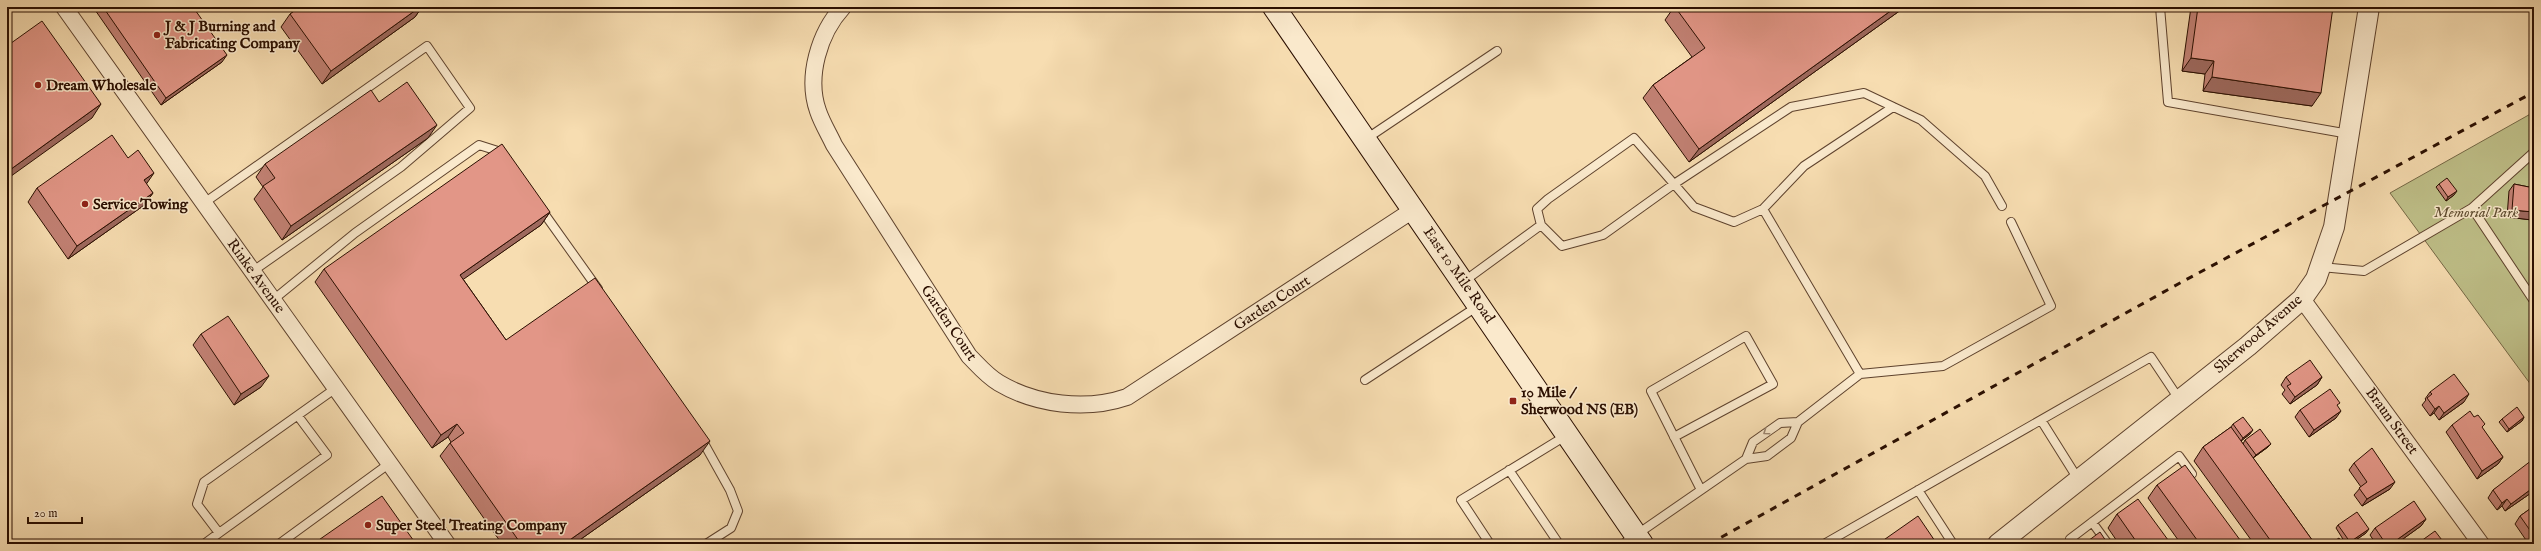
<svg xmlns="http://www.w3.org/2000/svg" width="2541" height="551" font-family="'IM FELL English',serif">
  <rect width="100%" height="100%" fill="#f7ddb1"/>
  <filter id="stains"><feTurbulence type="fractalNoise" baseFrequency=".005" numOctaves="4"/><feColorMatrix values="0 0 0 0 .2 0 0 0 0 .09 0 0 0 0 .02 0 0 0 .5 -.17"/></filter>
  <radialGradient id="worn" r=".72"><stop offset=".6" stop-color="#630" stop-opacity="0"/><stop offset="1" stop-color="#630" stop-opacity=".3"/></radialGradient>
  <path fill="#bfc089" stroke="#756845" d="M2534 112V389L2390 193Z"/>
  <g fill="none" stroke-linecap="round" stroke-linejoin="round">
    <defs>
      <path id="service" d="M2160 7 2168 102 2349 134
        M1366 139 1497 51
        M204 203 427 46 470 108 401 167 253 271
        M2472 208 2534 301
        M541 209 598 289
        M1763 209 1804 166 1893 107
        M1541 225 1562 246 1603 235 1674 184 1791 107 1864 93 1921 120 1985 176 2002 206
        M2321 267 2364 271 2472 208 2534 152
        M1463 282 1541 225 1537 209 1548 199 1634 138 1694 207 1734 222 1763 209 1860 374 1798 422 1791 438 1767 456 1746 459 1623 544
        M273 300 355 233 479 145 501 152 503 155
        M1860 374 1943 366 2051 306 2011 222
        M1365 380 1478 306
        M298 416 327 455 219 533 197 504 204 482 336 388
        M2041 420 2078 479
        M1674 437 1773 384 1746 336 1651 391 1701 490
        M701 438 730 490 738 511 731 528 706 544
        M1746 459 1753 442 1780 423 1798 422
        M1509 470 1559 544
        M1918 490 1953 544
        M2092 522 2108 544
        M2070 539 2179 456 2192 474
        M204 544 219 533
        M279 544 390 463
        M1490 544 1461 500 1567 435
        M1824 544 2151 357 2179 399"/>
      <path id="minor" d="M64 7 447 544
        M843 7C819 33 806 77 818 111 822 123 829 134 834 145L969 356C978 365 987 376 999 383 1036 405 1086 411 1127 397L1413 210
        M2302 299 2481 544"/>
      <path id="tertiary" d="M1998 544 2248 346 2302 299 2316 279 2334 227 2369 7"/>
      <path id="secondary" d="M1274 7 1642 544"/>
    </defs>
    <use href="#service" stroke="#5e422d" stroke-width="10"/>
    <use href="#minor" stroke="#5e422d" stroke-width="18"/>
    <use href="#tertiary" stroke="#5e422d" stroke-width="22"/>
    <use href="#secondary" stroke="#2b0f01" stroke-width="24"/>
    <use href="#service" stroke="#fae9cc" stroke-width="8"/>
    <use href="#minor" stroke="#fae9cc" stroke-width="16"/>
    <use href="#tertiary" stroke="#fae9cc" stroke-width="20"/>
    <use href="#secondary" stroke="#fae9cc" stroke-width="22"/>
    <path stroke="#2b0f01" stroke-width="3" stroke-dasharray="7 7" stroke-linecap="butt" d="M1709 544 2180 283 2534 92"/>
  </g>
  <path fill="#c28174" stroke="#2b0f01" d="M93 7H193L222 62 161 105Z
    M300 7H422L415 17 322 84 281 27 290 14Z
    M1674 7H1905L1689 162 1643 98 1653 85 1692 57 1665 20Z
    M2191 7H2333L2312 106 2203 91 2205 74 2182 71Z
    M379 102 428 138 282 240 254 199 263 187 256 177 265 164Z
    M146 184 153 193 143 206 68 259 28 202 37 188Z
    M2439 184 2454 195 2446 201 2436 187Z
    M2514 184 2534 188V217L2532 220 2507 217 2509 191Z
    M550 212 541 225 463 279 506 340 700 455 574 544H502L440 456 450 443 451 442 448 437 432 448 315 282 324 269Z
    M201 334 261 387 234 405 193 345Z
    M2286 377H2322L2317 385 2290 404 2282 394 2285 390 2281 385Z
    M2430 392 2464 402 2439 420 2434 413 2430 416 2422 405 2426 400 2425 399Z
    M2337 406 2336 418 2309 437 2295 417 2300 410Z
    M2524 417 2522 421 2507 432 2499 422 2502 419Z
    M2233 424 2250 434 2241 441 2243 444 2245 440 2271 444 2268 447 2253 458 2315 544H2254L2194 461 2203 447 2231 427Z
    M2452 425 2482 428 2503 457 2498 464 2477 479 2446 432Z
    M2354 463 2390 489 2362 506 2354 495 2361 487 2349 470Z
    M2534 463V488L2531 493 2505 511 2502 506 2497 510 2488 498 2493 490Z
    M2157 485 2243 544H2181L2148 498Z
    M2534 506V539L2528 543 2515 524 2520 516Z
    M2117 514 2171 544H2119L2108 528Z
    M2426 519 2421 526 2396 544H2376L2370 535 2375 528Z
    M2338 525 2366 533 2350 544H2346L2336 528Z"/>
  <path fill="#9e695e" stroke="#2b0f01" d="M420 7H422L415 17 322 84 331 71Z
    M1896 7H1905L1689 162 1699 149Z
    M227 55 222 62 161 105 166 98Z
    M2191 58 2214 61 2205 74 2182 71Z
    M2212 77 2321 93 2312 106 2203 91Z
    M101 104 92 118 7 179V172Z
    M437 125 428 138 282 240 291 226Z
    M154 173 145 186 144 180Z
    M2457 191 2454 195 2446 201 2448 197Z
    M153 193 143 206 68 259 77 246Z
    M2512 210 2534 212V217L2532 220 2507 217Z
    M550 212 541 225 451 288 460 275Z
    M269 376 261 387 234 405 241 394Z
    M2322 377 2317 385 2290 404 2295 397Z
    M2469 394 2464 402 2439 420 2444 413Z
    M2439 406 2434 413 2430 416 2435 409Z
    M2341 411 2336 418 2309 437 2314 430Z
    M2524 417 2522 421 2507 432 2509 429Z
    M457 424 448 437 432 448 441 435Z
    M2253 430 2250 434 2241 441 2243 438Z
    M710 441 700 455 574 544H564Z
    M2271 444 2268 447 2253 458 2256 455Z
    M2503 457 2498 464 2477 479 2482 471Z
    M2395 482 2390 489 2362 506 2367 499Z
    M2534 487V488L2531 493 2505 511 2511 504Z
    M2507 499 2502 506 2497 510 2502 503Z
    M2426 519 2421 526 2396 544H2391Z
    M2369 529 2366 533 2350 544H2348L2350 542Z
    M2534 536V539L2528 543Z"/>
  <path fill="#e29687" stroke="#2b0f01" d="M103 7H193L227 55 166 98Z
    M300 7H420L331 71 290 14Z
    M1675 7H1896L1699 149 1653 85 1705 48Z
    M2198 7H2333L2321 93 2212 77 2214 61 2191 58Z
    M42 21 101 104 7 172V46Z
    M407 82 437 125 291 226 263 186 275 178 265 164 371 90 379 102Z
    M112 135 128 158 138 150 154 173 144 180 153 193 77 246 37 188Z
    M502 144 550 212 460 275 506 340 595 278 710 441 564 544H521L450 443 464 433 457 424 441 435 324 269Z
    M2447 178 2457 191 2448 197 2439 184Z
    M2514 184 2534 188V212L2512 210Z
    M228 316 269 376 241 394 201 334Z
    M2310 360 2322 377 2295 397 2287 386 2291 384 2286 377Z
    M2454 374 2469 394 2444 413 2439 406 2435 409 2427 398 2432 394 2430 392Z
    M2330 389 2340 403 2337 405 2341 411 2314 430 2300 410Z
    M2517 407 2524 417 2509 429 2502 419Z
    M2470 411 2474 417 2478 415 2485 424 2482 427 2503 457 2482 471 2452 425Z
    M2243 417 2253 430 2243 438 2233 424Z
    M2231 427 2315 544H2273L2203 447Z
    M2260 429 2271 444 2256 455 2245 440Z
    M2372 448 2395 482 2367 499 2359 488 2367 482 2354 463Z
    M2532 460 2534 463V480L2533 481 2534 483V487L2511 504 2507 499 2502 503 2493 490Z
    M2185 465 2243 544H2200L2157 485Z
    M382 496 416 544H313Z
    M2138 499 2171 544H2138L2117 514Z
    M2414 501 2426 519 2391 544H2386L2375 528Z
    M2534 506V536L2520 516Z
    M2357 512 2369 529 2350 542 2338 525Z
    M1918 516 1937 544H1878Z
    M2435 531 2445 544H2417Z
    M2100 532 2108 544H2084Z
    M2339 538 2343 544H2330Z"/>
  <defs><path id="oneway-chevron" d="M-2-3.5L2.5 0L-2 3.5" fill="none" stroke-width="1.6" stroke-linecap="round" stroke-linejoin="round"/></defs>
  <use stroke="#9d8771" href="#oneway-chevron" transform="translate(1766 432) rotate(145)"/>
  <g fill="#8f2418" stroke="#fae9cc" stroke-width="1.5">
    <circle cx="157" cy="35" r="4"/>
    <circle cx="38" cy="85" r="4"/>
    <circle cx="85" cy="204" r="4"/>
    <rect x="1509" y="397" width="8" height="8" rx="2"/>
    <circle cx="368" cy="525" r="4"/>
  </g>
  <g text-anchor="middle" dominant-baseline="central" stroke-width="3" stroke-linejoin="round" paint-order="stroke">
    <g font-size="15" font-weight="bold" fill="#2b0f01" stroke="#fae9cc" text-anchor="start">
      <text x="165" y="26">J &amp; J Burning and<tspan x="165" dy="17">Fabricating Company</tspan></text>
      <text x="46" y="85">Dream Wholesale</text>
      <text x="93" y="204">Service Towing</text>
      <text x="1521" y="392">10 Mile /<tspan x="1521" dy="17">Sherwood NS (EB)</tspan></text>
      <text x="376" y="525">Super Steel Treating Company</text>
    </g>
    <g font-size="15" font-style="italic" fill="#5f4d31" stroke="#fae9cc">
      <text x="2476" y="212">Memorial Park</text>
    </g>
    <g font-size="15" fill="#2b0f01" stroke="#fae9cc">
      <text transform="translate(1459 275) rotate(55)">East 10 Mile Road</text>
      <text transform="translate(256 276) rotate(54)">Rinke Avenue</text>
      <text transform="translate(1272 303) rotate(-33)">Garden Court</text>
      <text transform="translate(949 323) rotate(56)">Garden Court</text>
      <text transform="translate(2258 334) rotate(-41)">Sherwood Avenue</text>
      <text transform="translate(2392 421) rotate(54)">Braun Street</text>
    </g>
  </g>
  <rect width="2541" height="551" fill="none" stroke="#f7ddb1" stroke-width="24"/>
  <rect x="8" y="8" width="2525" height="535" fill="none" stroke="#2b0f01" stroke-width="2"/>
  <rect x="12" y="12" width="2517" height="527" fill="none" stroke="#2b0f01"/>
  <path d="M28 517v6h54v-6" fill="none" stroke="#2b0f01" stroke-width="2"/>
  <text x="34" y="517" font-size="12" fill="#2b0f01" stroke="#fae9cc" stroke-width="3" paint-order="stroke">20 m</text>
  <rect width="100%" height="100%" filter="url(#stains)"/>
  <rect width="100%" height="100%" fill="url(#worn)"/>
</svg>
